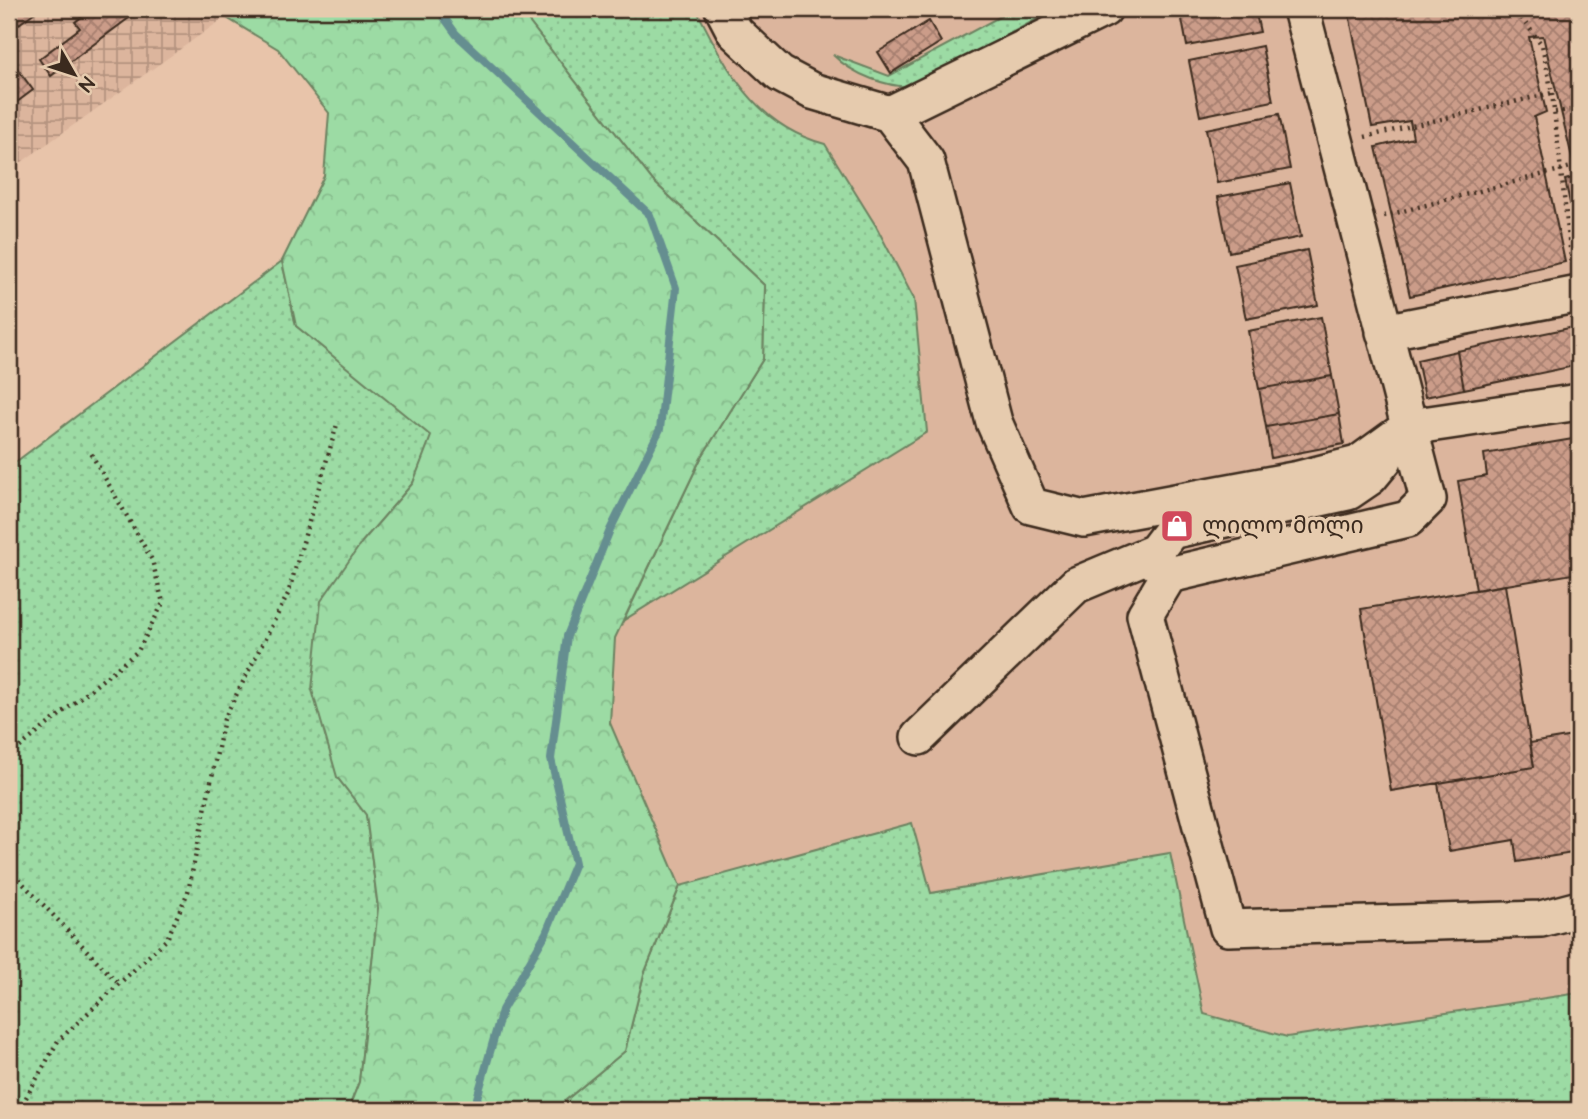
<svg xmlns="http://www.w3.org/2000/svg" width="1588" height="1119" font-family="'Architects Daughter','Noto Sans Georgian',sans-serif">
  <defs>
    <pattern id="industrial-grid" width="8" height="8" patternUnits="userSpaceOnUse" patternTransform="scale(1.75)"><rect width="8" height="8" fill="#dcb59d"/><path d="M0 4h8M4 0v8" fill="none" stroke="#b4937f"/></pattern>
    <pattern id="green-dots" width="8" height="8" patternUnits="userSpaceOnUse" patternTransform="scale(1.75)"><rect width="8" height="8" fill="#9cdba4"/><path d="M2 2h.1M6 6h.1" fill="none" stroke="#87bc8d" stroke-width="1.8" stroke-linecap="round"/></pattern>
    <pattern id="forest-crowns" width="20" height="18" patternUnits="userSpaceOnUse" patternTransform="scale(1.75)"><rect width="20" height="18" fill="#9cdba4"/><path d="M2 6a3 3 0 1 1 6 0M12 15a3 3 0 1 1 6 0" fill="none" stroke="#87bc8d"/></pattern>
    <pattern id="building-cross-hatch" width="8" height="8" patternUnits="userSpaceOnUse" patternTransform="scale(1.75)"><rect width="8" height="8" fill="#cb9c89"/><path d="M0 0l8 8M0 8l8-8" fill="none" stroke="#a67f6f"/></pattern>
  </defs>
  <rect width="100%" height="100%" fill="#e8c4aa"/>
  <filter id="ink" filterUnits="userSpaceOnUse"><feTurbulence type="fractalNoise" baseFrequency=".0143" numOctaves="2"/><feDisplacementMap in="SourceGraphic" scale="14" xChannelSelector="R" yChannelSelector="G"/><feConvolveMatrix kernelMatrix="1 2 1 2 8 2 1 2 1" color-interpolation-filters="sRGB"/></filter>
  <g filter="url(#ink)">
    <path fill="#dcb59d" d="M696 9H1579V993L1288 1037 1204 1014 1170 853 930 893 911 823 680 886 610 723 615 638 624 620 927 431 825 144 797 137 760 107 728 73Z"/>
    <path fill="url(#industrial-grid)" d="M9 9H211L224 18 9 171Z"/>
    <path fill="url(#green-dots)" stroke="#6c8261" stroke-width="2" d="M519 9H696C726 68 755 126 825 144L876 226 914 299 927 432 624 620 701 458 763 359 765 286 653 181Z
      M1014 9H1055L915 86C889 89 852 74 833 55L889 76Z
      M282 261 296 326 432 436 413 483 362 542 337 777 366 814 378 908 359 1082 348 1110H9V467Z
      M912 823 931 893 1170 853 1204 1014 1287 1037 1579 993V1110H561L560 1105 625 1051 644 974 680 886Z"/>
    <path fill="url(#forest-crowns)" stroke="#6c8261" stroke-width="2" d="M212 9H519L653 181 765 286 763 359 701 458 615 638 610 723 680 886 644 974 625 1051 560 1105 561 1110H348L359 1082 378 908 366 815 337 777 312 690 321 601 362 542 413 483 431 436 296 326 282 261 324 176 329 113 278 49Z"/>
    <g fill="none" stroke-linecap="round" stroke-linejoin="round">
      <path stroke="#658e90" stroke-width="8" d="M438 9 456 34 650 215 676 288 660 429 610 530 567 636 551 759 575 863 546 933 502 1010 477 1098 483 1110"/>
    </g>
    <path fill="url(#building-cross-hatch)" stroke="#3b2a1e" stroke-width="2" d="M9 9H39L19 24Z
      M92 9H141L51 76 39 59 80 28 75 22Z
      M1180 9H1255L1260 32 1187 46Z
      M1348 9H1579V169L1575 170 1543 36 1529 37 1546 112 1534 117 1565 262 1410 296 1376 147 1413 138 1410 121 1372 127Z
      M929 21 941 42 891 73 878 52Z
      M1262 46 1273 101 1200 116 1189 61Z
      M9 57 33 90 9 108Z
      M1279 114 1290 169 1217 183 1206 129Z
      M1579 176V244L1565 180Z
      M1290 183 1301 237 1229 252 1218 197Z
      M1307 250 1318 305 1246 319 1235 265Z
      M1321 317 1332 376 1259 389 1248 331Z
      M1579 326V365L1464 389 1457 351Z
      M1457 351 1464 389 1425 397 1417 360Z
      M1332 376 1339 414 1266 427 1259 389Z
      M1339 414 1344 444 1271 458 1266 427Z
      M1579 438V573L1476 590 1458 481 1487 476 1484 454Z
      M1505 585 1534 767 1391 791 1361 609Z
      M1579 735V852L1517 862 1514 840 1449 851 1438 783 1534 767 1530 743Z"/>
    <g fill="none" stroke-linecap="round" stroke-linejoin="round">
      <defs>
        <path id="minor" d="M723 9 735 32 780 74 812 91 890 114 926 161 994 422 1031 506 1084 519 1299 479 1358 464 1409 427 1579 402
          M1301 9 1428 499 1408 519 1169 575 1145 615 1228 928 1541 919 1579 909
          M890 114 1104 9
          M1384 332 1579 294
          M1169 575 1156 563 1155 552 1171 531 1348 492 1370 477 1384 460
          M919 737 1076 585 1155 552"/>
      </defs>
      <use href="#minor" stroke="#3b2a1e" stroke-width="40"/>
      <path stroke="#3b2a1e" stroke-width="4.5" stroke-dasharray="2 5" stroke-linecap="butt" d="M1552 93 1572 266
        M1555 112 1579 109
        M1365 137 1552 93 1542 45 1515 9
        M1384 216 1579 165
        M9 756 138 651 163 603 152 560 89 450
        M9 869 119 984
        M19 1110 58 1041 167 939 188 892 224 719 288 594 338 421"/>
      <use href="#minor" stroke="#e6cbae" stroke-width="35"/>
    </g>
  </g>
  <defs>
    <symbol id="shop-square" viewBox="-11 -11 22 22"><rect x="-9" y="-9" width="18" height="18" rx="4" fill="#d1495b" stroke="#e6cbae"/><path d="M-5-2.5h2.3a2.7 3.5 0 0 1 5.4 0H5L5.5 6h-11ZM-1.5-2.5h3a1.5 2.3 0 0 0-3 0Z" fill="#fff"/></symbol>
  </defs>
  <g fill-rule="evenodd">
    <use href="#shop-square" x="1158" y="507" width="38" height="38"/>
  </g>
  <g text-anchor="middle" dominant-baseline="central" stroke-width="7" stroke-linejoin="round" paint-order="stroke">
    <g font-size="23" fill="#3b2a1e" stroke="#e6cbae" text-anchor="start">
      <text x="1202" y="526">ლილო მოლი</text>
    </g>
  </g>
  <rect width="1588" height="1119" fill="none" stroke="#e6cbae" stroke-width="35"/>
  <rect x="18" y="18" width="1553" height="1084" fill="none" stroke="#3b2a1e" stroke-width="2.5" filter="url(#ink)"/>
  <g transform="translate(74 74) rotate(129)" stroke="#e6cbae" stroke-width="5" paint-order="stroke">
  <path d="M0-5L12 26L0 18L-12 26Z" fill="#3b2a1e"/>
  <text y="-10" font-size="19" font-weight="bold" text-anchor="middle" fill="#3b2a1e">N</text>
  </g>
</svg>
